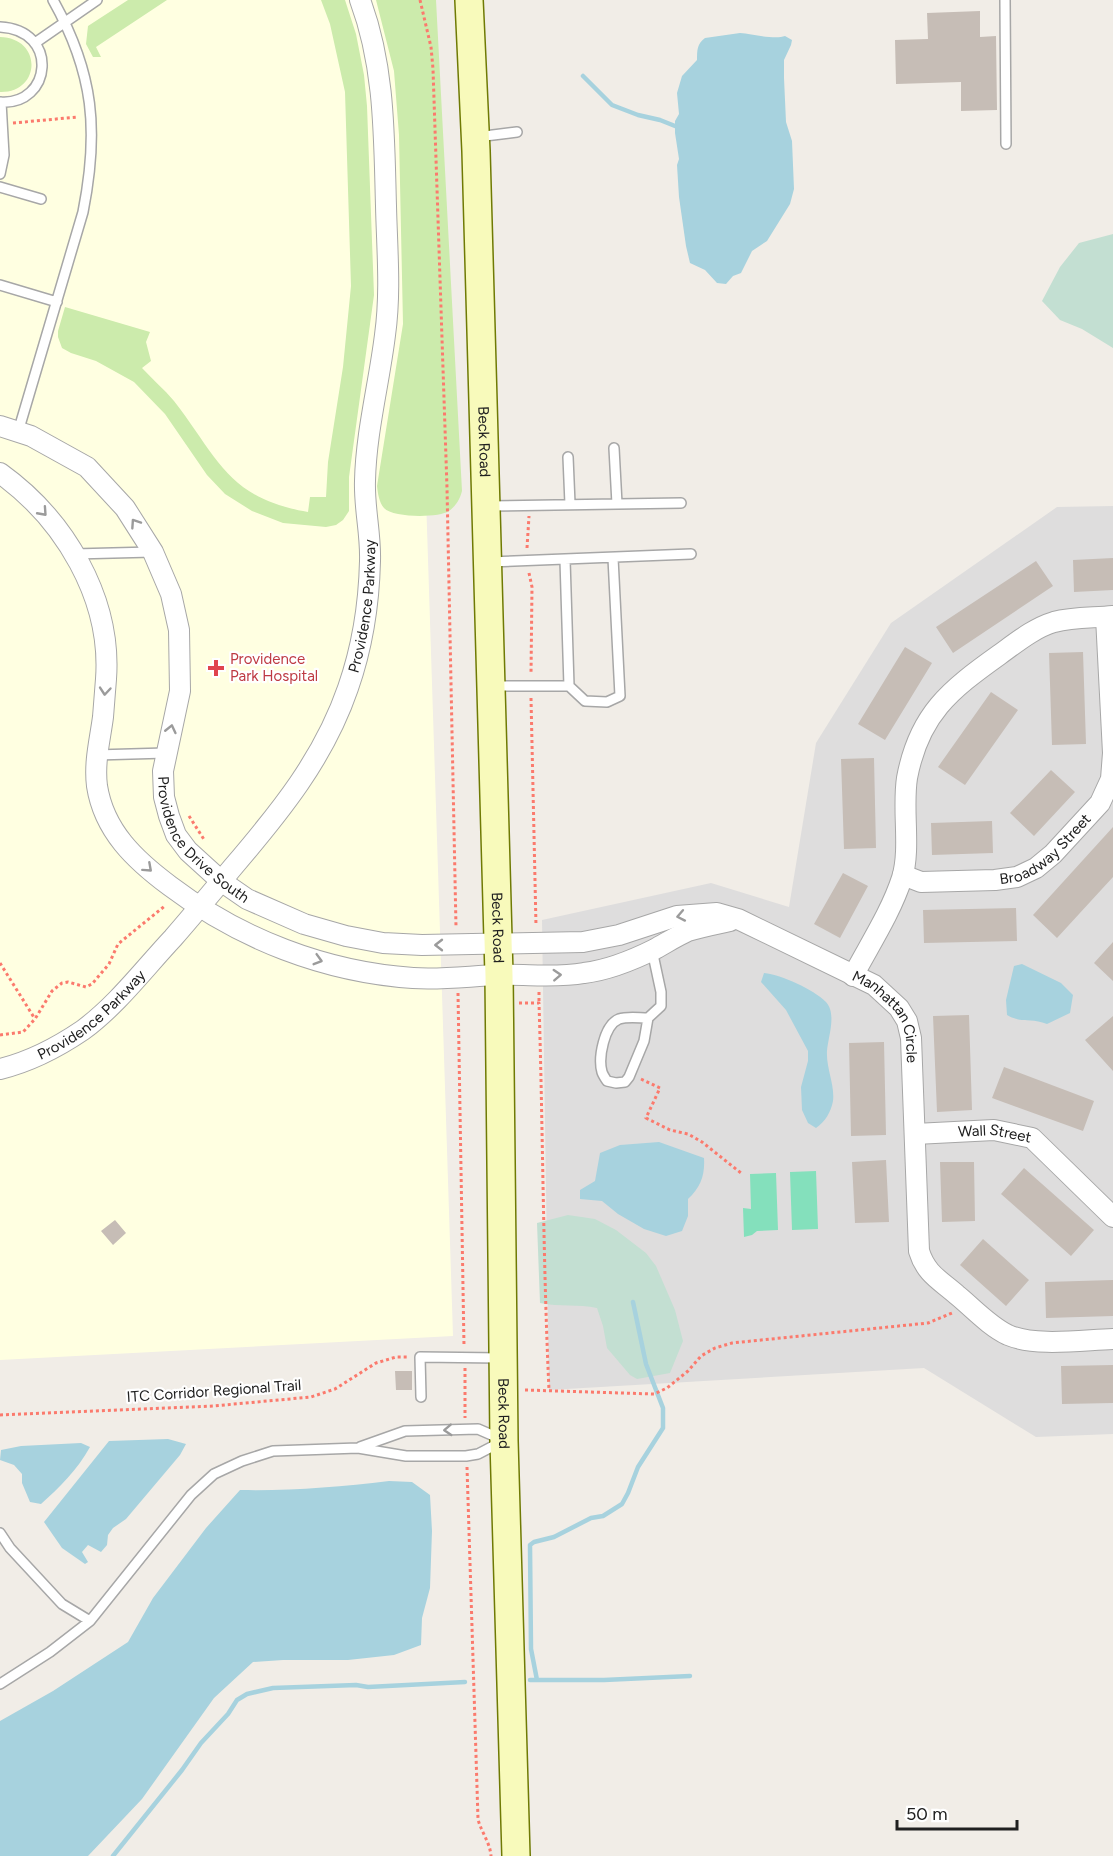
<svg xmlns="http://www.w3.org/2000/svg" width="1113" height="1856" font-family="Figtree,sans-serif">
  <rect width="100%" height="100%" fill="#f1ede7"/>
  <path fill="#dedddd" d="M1113 506V1434L1036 1437 924 1368 549 1390 542 920 711 883 789 907 816 743 891 623 1057 507Z"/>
  <path fill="#ffffe1" d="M0 0H410L453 1336 0 1360Z"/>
  <path fill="#ccebac" d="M128 0H167L96 47 101 57H93L86 44 88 26Z
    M321 0H345L356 34 364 75 367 106 374 295 349 477V511L343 520 336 525 326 527 283 523 252 511 225 494 207 475 165 414 134 382 96 361 71 353 62 348 58 337V331L65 307 150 332 146 342 151 361 142 368C152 379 164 389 174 401 219 459 227 498 308 512L310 497H326L328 462 343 367 351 286 345 92 330 24Z
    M376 0H436L462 491C460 499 456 506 449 511 439 518 393 518 384 508 379 502 378 494 377 486L403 324 399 135 394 71Z
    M0 37C43 38 41 93 0 92Z"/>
  <path fill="#c3dfd2" d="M1113 234V348L1082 329 1060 320 1042 301 1060 267 1079 243Z
    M568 1215 595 1219 616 1230 646 1253 656 1266 675 1310 683 1341 670 1373 637 1379 630 1375 607 1348 603 1326 597 1308C578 1304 560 1307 540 1303L537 1223Z"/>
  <path fill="#84e0bc" d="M816 1171 818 1229 792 1230 790 1172Z
    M776 1173 778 1230 757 1231 752 1235 744 1237 743 1208 751 1209 750 1174Z"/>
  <path fill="#a7d2de" d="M740 33C753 34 775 40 785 36L792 40 791 45 784 60V78L786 122 792 141 794 189 790 204 767 241 752 251 741 273 733 276 726 284 717 283 705 270 690 263 686 246 679 197 677 165 679 159 675 133V121L679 114 677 93 682 76 697 60C697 50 697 44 705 38Z
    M1022 964 1061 983 1073 995 1070 1013 1047 1024C1031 1017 1022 1024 1007 1015L1006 1000 1014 966Z
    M764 973C782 975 813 989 826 1002 837 1014 828 1037 827 1051 826 1068 835 1085 833 1101 831 1112 825 1122 816 1128L808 1123 802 1110 801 1087 808 1061V1051L786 1010 761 982Z
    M659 1142 704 1158C705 1175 701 1187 688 1199V1216L682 1231 666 1236 644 1229 618 1214 602 1201 580 1199V1190L595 1181 600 1153 620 1145Z
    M168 1439 186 1444 180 1455 126 1519 113 1528 108 1535 107 1545 101 1552 88 1545 82 1552 88 1562 85 1564 62 1548 44 1522 109 1441Z
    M81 1443 90 1447C78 1469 59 1488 41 1504L30 1502 22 1483V1474L14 1465 0 1460 1 1450 21 1446Z
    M389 1481 412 1482 430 1495 432 1531 430 1588 422 1618 421 1645 394 1655 348 1660H283L253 1662 214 1698 142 1799 88 1856H0V1721L53 1691 128 1642 153 1598 206 1528 240 1490C290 1491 340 1487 389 1481Z"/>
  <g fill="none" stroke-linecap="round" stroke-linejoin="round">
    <path stroke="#a7d2de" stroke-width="4.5" d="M583 76 612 105 638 115 660 120 675 126
      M530 1680H604L690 1676
      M537 1680 531 1649 530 1545 534 1542 554 1537 591 1518 603 1516 622 1504 628 1493 638 1467 663 1428V1408L646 1364 633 1302
      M113 1856 182 1770 201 1743 228 1714 237 1700 247 1694 273 1688 356 1685 368 1687 465 1682"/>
  </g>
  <path fill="#c6bdb6" d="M980 11V37L996 36 997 110 961 111V82L896 84 895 40 928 39 927 13Z
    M1113 558V590L1074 592 1073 560Z
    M1036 561 1053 586 953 653 936 627Z
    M905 647 932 663 885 740 858 724Z
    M1083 652 1086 744 1052 745 1049 653Z
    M991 692 1018 710 965 785 938 767Z
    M874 758 876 848 844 849 841 759Z
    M1051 770 1075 792 1034 836 1010 813Z
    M992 821 993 853 932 855 931 823Z
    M1113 827V877L1057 938 1033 915Z
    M843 873 868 886 840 938 814 924Z
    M1016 908 1017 941 924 943 923 910Z
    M1113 942V981L1094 963Z
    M969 1015 972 1110 937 1112 933 1016Z
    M1113 1016V1071L1085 1040Z
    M884 1042 886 1135 851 1136 849 1043Z
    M1004 1067 1094 1101 1083 1131 992 1098Z
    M886 1160 889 1222 855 1223 852 1162Z
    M940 1162H974L975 1221 942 1222Z
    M1024 1168 1094 1230 1071 1256 1001 1194Z
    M115 1220 126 1233 113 1245 101 1231Z
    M983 1239 1029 1280 1006 1306 960 1265Z
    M1113 1280V1316L1046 1318 1045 1282Z
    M1113 1365V1403L1062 1404 1061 1366Z
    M395 1371H412V1390H396Z"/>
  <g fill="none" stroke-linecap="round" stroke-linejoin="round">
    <defs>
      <path id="service" d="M1005 0 1006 144
        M0 27C60 30 52 106 0 102
        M35 43 97 0
        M477 137 517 132
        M0 174 4 155 1 102
        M0 187 41 199
        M0 285 57 302
        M18 432 83 212C99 131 94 73 53 0
        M614 448 617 504
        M568 457 570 504
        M488 506 681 503
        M74 554 152 552
        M565 560 569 686
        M489 562 691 554
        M493 686H569L585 701 607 702 620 696 613 558
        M96 755 166 753
        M648 1018C639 1018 628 1016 619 1019 604 1025 598 1058 602 1072 603 1075 605 1078 607 1081L616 1083 625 1082 629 1077 644 1041 648 1018 661 1006V992L652 950
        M421 1397 420 1357 500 1358
        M360 1447 405 1431 478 1429 501 1439
        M0 1533 10 1548 62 1604 90 1621
        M0 1684 50 1652 90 1621 191 1495 214 1474 242 1461 273 1451 358 1448 406 1456H466L478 1454 501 1442"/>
      <g id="minor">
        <path id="s1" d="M0 426 31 436 87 467 125 508 153 552 171 594 179 630 180 691 163 771 164 797 169 816 176 835 188 851 221 881 247 899 304 924 346 936 383 943 422 945 583 942 619 935 677 916 717 913 738 919 874 985 899 1008 907 1021 911 1038 919 1251C926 1274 940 1280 957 1295 973 1308 989 1326 1008 1335 1036 1347 1082 1340 1113 1339"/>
        <path d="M0 473C64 519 112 598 106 679 105 692 104 704 103 717 100 740 94 762 97 786 104 831 135 860 170 886 240 939 325 972 413 978 442 980 470 976 499 975 527 974 556 978 584 973 609 970 633 960 655 949 666 943 677 936 688 931 701 927 716 924 730 921"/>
        <path id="s2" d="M903 875 921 882 995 880 1017 877 1036 868 1053 854 1100 803 1111 779 1113 753 1106 617"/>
        <path d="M853 976C870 944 891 912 902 878 911 848 902 810 907 778 919 714 950 690 999 655 1017 642 1034 628 1054 622 1073 617 1094 618 1113 616"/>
        <path id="s3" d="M0 1069C29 1062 58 1047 83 1030 117 1005 144 969 173 938 193 915 213 891 233 867 280 812 324 758 348 688 362 648 369 603 370 561 371 534 364 508 365 481 366 432 379 384 385 335 391 292 387 249 386 206 384 136 385 67 360 0"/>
        <path id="s4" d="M915 1134 994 1130 1032 1138 1113 1217"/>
      </g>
      <g id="secondary">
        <path id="s5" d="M469 0 476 151 499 975 504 1441 516 1856"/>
      </g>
    </defs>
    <use href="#service" stroke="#a7a7a7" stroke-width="12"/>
    <use href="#minor" stroke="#a7a7a7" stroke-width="22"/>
    <use href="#secondary" stroke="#6f7a04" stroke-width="30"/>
    <path stroke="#fb7a6d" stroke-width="3" stroke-dasharray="3 3" stroke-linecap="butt" d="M420 0 431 47 433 69 447 488 456 927
      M13 123 78 117
      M527 548 529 516
      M529 573 532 587 531 674
      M531 698 536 926
      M189 816 205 841
      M0 963 35 1019
      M539 992V1003
      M458 993 464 1346
      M519 1003H539C543 1132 543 1261 549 1390
      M0 1035 23 1032 35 1019 52 991 62 983 68 982 86 987 92 984 109 964 118 944 166 905
      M641 1079 660 1088 646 1118 670 1130 688 1134 702 1142 741 1173
      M465 1368V1418
      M525 1390 654 1394 667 1388 688 1371 701 1356 715 1348 732 1343 928 1323 952 1313
      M0 1415 213 1406 311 1397 335 1389 376 1363 396 1357H408
      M467 1467 478 1819C481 1832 490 1842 491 1856"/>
    <use href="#service" stroke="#fff" stroke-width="9"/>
    <use href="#minor" stroke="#fff" stroke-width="20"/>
    <use href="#secondary" stroke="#f8fabb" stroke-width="27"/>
  </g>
  <defs><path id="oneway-chevron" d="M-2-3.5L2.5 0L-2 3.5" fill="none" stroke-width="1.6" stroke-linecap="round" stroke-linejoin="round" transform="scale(1.5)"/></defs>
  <g stroke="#9b9b9b">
    <use href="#oneway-chevron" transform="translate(43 512) rotate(48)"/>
    <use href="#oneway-chevron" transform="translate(135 523) rotate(-124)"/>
    <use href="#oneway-chevron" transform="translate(105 691) rotate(95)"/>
    <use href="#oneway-chevron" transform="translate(171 729) rotate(-77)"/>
    <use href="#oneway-chevron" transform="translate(148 868) rotate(42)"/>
    <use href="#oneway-chevron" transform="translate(681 916) rotate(169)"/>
    <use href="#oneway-chevron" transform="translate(439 945) rotate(180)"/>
    <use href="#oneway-chevron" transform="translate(318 960) rotate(16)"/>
    <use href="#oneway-chevron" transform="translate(557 975) rotate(-3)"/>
    <use href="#oneway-chevron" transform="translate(448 1430) rotate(177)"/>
  </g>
  <path fill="#e0444e" stroke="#fff" stroke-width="2" d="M213 659h6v6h6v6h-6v6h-6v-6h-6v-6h6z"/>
  <g text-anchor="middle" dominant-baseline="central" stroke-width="4.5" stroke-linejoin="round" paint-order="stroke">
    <g font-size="15" fill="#202020" stroke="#fff">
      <text stroke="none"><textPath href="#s5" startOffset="442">Beck Road</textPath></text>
      <text stroke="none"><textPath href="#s3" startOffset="612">Providence Parkway</textPath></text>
      <text stroke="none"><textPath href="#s1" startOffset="514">Providence Drive South</textPath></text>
      <text stroke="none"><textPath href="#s2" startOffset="154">Broadway Street</textPath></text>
      <text stroke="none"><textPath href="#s5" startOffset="928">Beck Road</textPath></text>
      <text stroke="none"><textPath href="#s3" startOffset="108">Providence Parkway</textPath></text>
      <text stroke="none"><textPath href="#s1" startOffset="1281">Manhattan Circle</textPath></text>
      <text stroke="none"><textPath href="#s4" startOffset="80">Wall Street</textPath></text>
      <text transform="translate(214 1391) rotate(-4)">ITC Corridor Regional Trail</text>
      <text stroke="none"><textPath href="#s5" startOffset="1414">Beck Road</textPath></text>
    </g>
    <g font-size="15" fill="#be3a42" stroke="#fff" text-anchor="start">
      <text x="230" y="659">Providence<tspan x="230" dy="17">Park Hospital</tspan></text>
    </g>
  </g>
  <path d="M897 1820v9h120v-9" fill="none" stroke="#202020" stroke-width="3"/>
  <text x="906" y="1820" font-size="18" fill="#202020" stroke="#ffffff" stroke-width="4.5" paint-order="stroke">50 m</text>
</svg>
